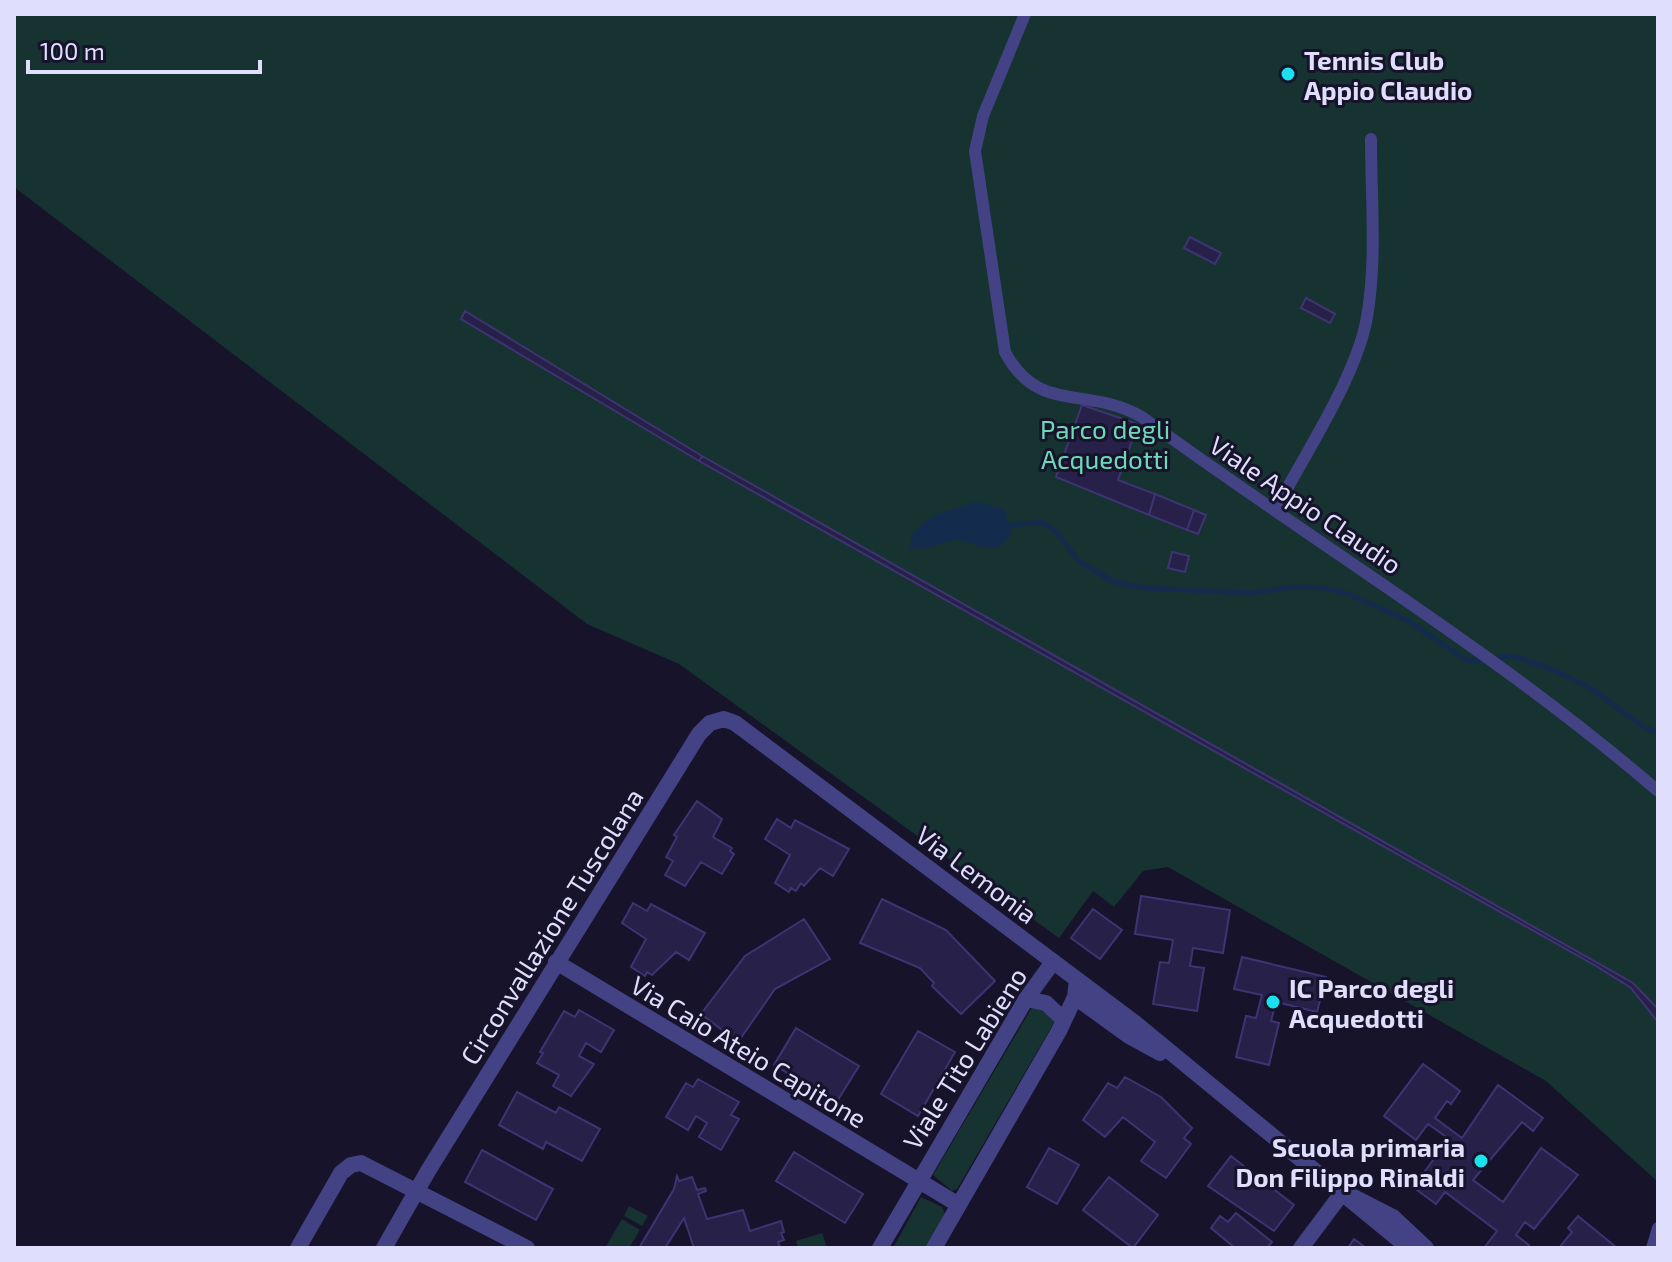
<svg xmlns="http://www.w3.org/2000/svg" width="1672" height="1262" font-family="'Exo 2',sans-serif">
  <rect width="100%" height="100%" fill="#16132a"/>
  <path fill="#163331" d="M14 14H1658V1182L1546 1081 1168 867 1143 871 1114 907 1093 891 1059 938 679 664 587 624 14 187Z
    M1039 1005 1055 1021 957 1189 952 1191 933 1175 1031 1009Z
    M921 1197 942 1207 945 1214 925 1248H893Z
    M629 1206 648 1216 642 1226 624 1216Z
    M622 1219 640 1230 629 1248H605Z
    M822 1233 827 1248H798L796 1241Z"/>
  <path fill="#132c4d" d="M976 502 1004 509 1012 533 1001 546C979 552 973 540 956 540 941 541 924 553 910 547 911 517 954 509 976 502Z"/>
  <g fill="none" stroke-linecap="round" stroke-linejoin="round">
    <path stroke="#132c4d" stroke-width="5" d="M1004 526 1042 522 1056 532 1080 562 1114 582 1146 588 1250 593 1294 587 1325 588 1348 594 1407 620 1466 660C1490 665 1496 650 1526 660 1548 667 1570 677 1590 688 1613 702 1632 723 1658 733"/>
  </g>
  <path fill="#272049" stroke="#3e3473" stroke-width="2" d="M1190 237 1221 253 1215 264 1184 248Z
    M1306 298 1335 314 1330 323 1301 308Z
    M465 311 702 456 699 461 461 319Z
    M1082 405 1138 424 1118 480 1155 494 1149 515 1056 477Z
    M702 456 1633 983 1658 1009V1022L1631 988 1596 966 699 461Z
    M1155 494 1194 510 1187 530 1149 515Z
    M1194 510 1206 515 1198 534 1187 530Z
    M1172 552 1189 556 1185 572 1168 568Z
    M697 801 722 819 713 837 732 848 730 851 734 854 722 874 701 862 685 886 665 875 673 861 666 857 677 837 674 835Z
    M777 819 791 828 795 820 849 849 833 876 820 868 804 886 801 883 796 891 791 888 789 892 775 883 790 855 765 839Z
    M1141 896 1230 910 1223 953 1193 948 1190 966 1204 968 1197 1011 1153 1004 1160 962 1169 963 1173 940 1135 934Z
    M882 899 946 930 995 981 961 1014 932 986 934 983 920 968 860 943Z
    M633 903 647 911 651 904 705 933 689 960 676 952 652 975 647 972 645 976 631 967 646 939 622 923Z
    M1093 909 1122 930 1100 959 1071 938Z
    M804 919 830 959 775 989 738 1042 701 1014 745 956Z
    M1242 957 1326 977 1317 1012 1276 1002 1271 1021 1279 1023 1269 1065 1236 1057 1246 1016 1256 1018 1262 995 1234 989Z
    M579 1010 614 1030 601 1052 586 1043 579 1056 594 1064 571 1096 553 1086 559 1075 537 1063 543 1053 540 1052 564 1011 575 1017Z
    M796 1028 859 1066 836 1103 774 1065Z
    M918 1031 955 1052 918 1116 881 1094Z
    M1423 1064 1460 1091 1451 1104 1447 1101 1435 1118 1462 1138 1498 1085 1543 1118 1533 1131 1522 1122 1473 1180 1503 1202 1541 1148 1578 1175 1534 1229 1525 1222 1516 1235 1529 1245 1526 1248H1484L1497 1231 1445 1192 1436 1204 1413 1187 1449 1139 1428 1124 1416 1140 1384 1116Z
    M1125 1077 1161 1097 1192 1128 1184 1138 1191 1144 1166 1178 1141 1161 1155 1142 1123 1117 1105 1137 1083 1120 1108 1083 1117 1088Z
    M698 1079 739 1102 731 1115 739 1119 721 1150 699 1137 707 1123 696 1116 688 1130 666 1117 686 1083 693 1087Z
    M517 1092 556 1113 559 1107 600 1129 582 1161 546 1142 543 1149 499 1125Z
    M1049 1148 1079 1165 1057 1204 1027 1187Z
    M482 1150 553 1189 536 1220 465 1182Z
    M794 1152 863 1194 845 1223 776 1181Z
    M1231 1156 1294 1205 1274 1231 1208 1186Z
    M677 1176 679 1181 692 1177 697 1190 705 1188 706 1191 698 1194 707 1219 743 1210 750 1231 781 1221 784 1232 781 1233 784 1240 778 1242 780 1248H694L684 1218 665 1248H639L674 1189Z
    M1109 1177 1158 1215 1133 1248 1083 1210Z
    M1236 1213 1272 1242 1267 1248H1235L1211 1228 1220 1216 1228 1222Z
    M1578 1216 1616 1247 1615 1248H1559L1572 1232 1568 1228Z
    M1354 1239 1366 1248H1348Z"/>
  <g fill="none" stroke-linecap="round" stroke-linejoin="round">
    <path stroke="#424285" stroke-width="12" d="M1025 14 983 116 975 151 1005 352C1038 415 1087 385 1142 417 1314 543 1497 652 1658 791
      M1276 509C1304 455 1357 376 1367 317 1377 260 1371 197 1371 139
      M1652 1248 1658 1228"/>
    <path stroke="#424285" stroke-width="16" d="M556 962 959 1205
      M1075 997 1129 1036 1160 1053
      M1026 999 1046 1003 1064 1020
      M1352 1196 1393 1217 1426 1248
      M298 1248 341 1173 351 1165 361 1163 527 1248
      M384 1248 428 1171 699 734 710 723 724 719 735 723 1135 1023 1409 1248
      M880 1248 1026 999 1053 962
      M934 1248 1059 1031 1075 997 1077 980
      M1301 1248 1343 1192"/>
  </g>
  <g fill="#19e2ee" stroke="#16132a" stroke-width="3">
    <circle cx="1288" cy="74" r="8"/>
    <circle cx="1273" cy="1002" r="8"/>
    <circle cx="1481" cy="1161" r="8"/>
  </g>
  <g text-anchor="middle" dominant-baseline="central" stroke-width="6" stroke-linejoin="round" paint-order="stroke">
    <g font-size="26" font-weight="bold" fill="#e0defd" stroke="#16132a" text-anchor="start">
      <text x="1304" y="59">Tennis Club<tspan x="1304" dy="30">Appio Claudio</tspan></text>
      <text x="1289" y="987">IC Parco degli<tspan x="1289" dy="30">Acquedotti</tspan></text>
      <text x="1465" y="1146" text-anchor="end">Scuola primaria<tspan x="1465" dy="30">Don Filippo Rinaldi</tspan></text>
    </g>
    <g font-size="26" fill="#6ed9b9" stroke="#16132a">
      <text x="1105" y="428">Parco degli<tspan x="1105" dy="30">Acquedotti</tspan></text>
    </g>
    <g font-size="26" fill="#e0defd" stroke="#16132a">
      <text transform="translate(1306 504) rotate(34)">Viale Appio Claudio</text>
      <text transform="translate(977 874) rotate(37)">Via Lemonia</text>
      <text transform="translate(551 926) rotate(-58)">Circonvallazione Tuscolana</text>
      <text transform="translate(749 1051) rotate(31)">Via Caio Ateio Capitone</text>
      <text transform="translate(964 1058) rotate(-58)">Viale Tito Labieno</text>
    </g>
  </g>
  <rect width="1672" height="1262" fill="none" stroke="#e0defd" stroke-width="32"/>
  <path d="M28 60v12h232v-12" fill="none" stroke="#e0defd" stroke-width="4"/>
  <text x="40" y="60" font-size="24" fill="#e0defd" stroke="#16132a" stroke-width="6" paint-order="stroke">100 m</text>
</svg>
